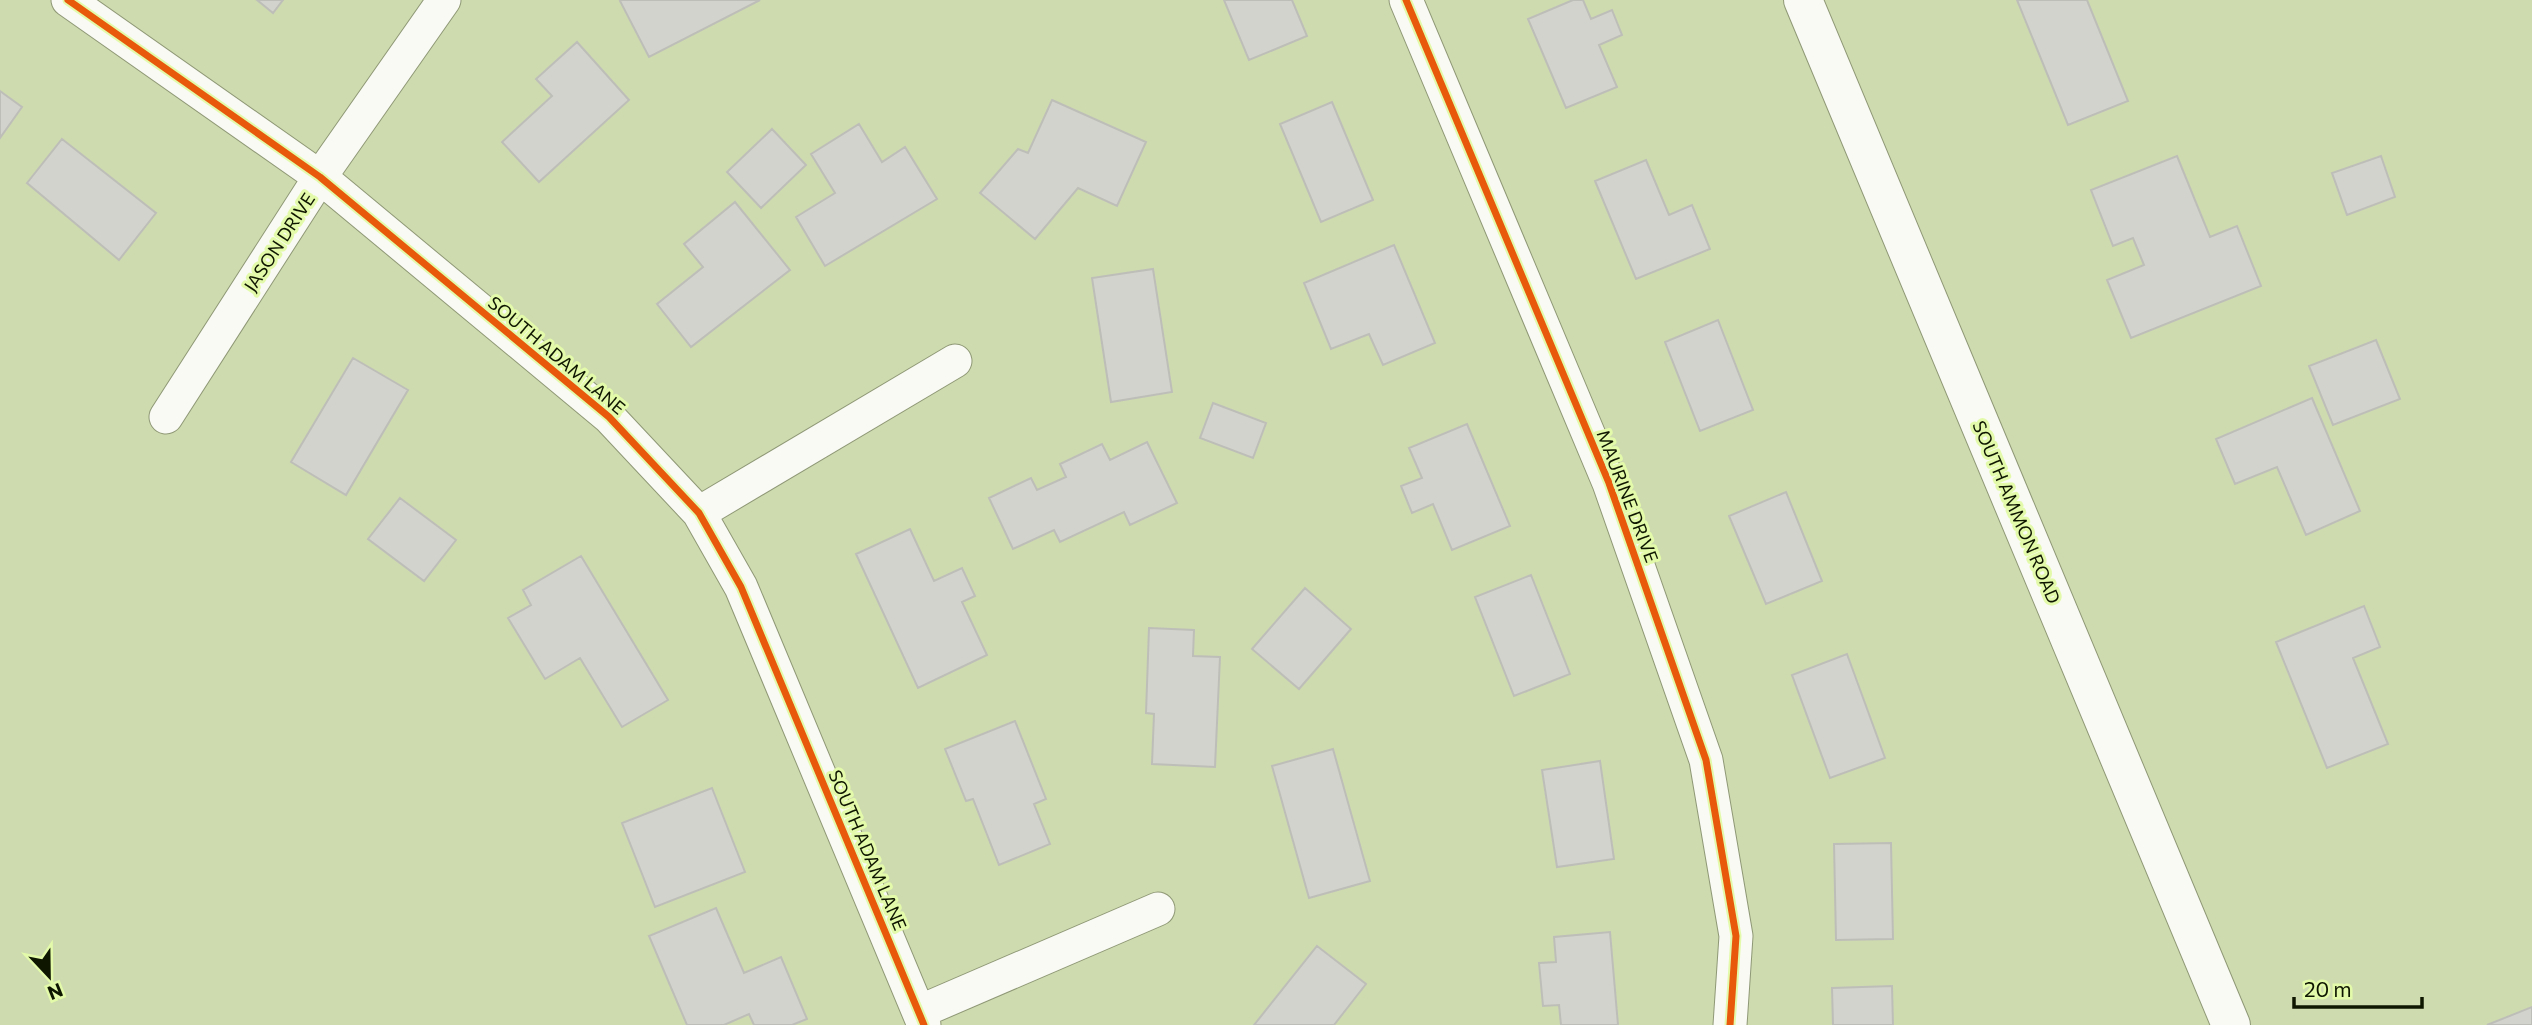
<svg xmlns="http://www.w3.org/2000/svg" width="2532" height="1025" font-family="Commissioner,sans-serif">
  <rect width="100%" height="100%" fill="#cedbaf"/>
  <path fill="#d3d3cd" stroke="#bebeb8" stroke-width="2" d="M257 0H283L273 13Z
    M622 0H760L649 57 620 1Z
    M1224 0H1292L1307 36 1249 60Z
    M1573 0H1583L1591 19 1612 10 1622 35 1599 45 1617 87 1566 108 1528 19Z
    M2017 0H2087L2128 101 2068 125Z
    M577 42 629 100 539 182 502 142 552 96 536 79Z
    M0 91 22 107 0 138Z
    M1052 100 1146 142 1117 206 1078 188 1035 239 980 193 1018 149 1028 153Z
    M1332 102 1373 200 1321 222 1280 124Z
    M859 124 882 162 905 147 937 199 825 266 796 217 835 193 811 154Z
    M772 129 806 165 761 208 727 172Z
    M62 139 156 213 119 260 27 183Z
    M2177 156 2210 237 2237 226 2261 286 2131 338 2107 280 2144 265 2133 238 2113 246 2091 190Z
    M2381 156 2395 197 2347 215 2332 173Z
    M1646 160 1669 215 1692 205 1710 249 1636 279 1595 181Z
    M735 202 790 270 691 347 657 304 703 267 684 244Z
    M1394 245 1435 343 1383 365 1369 334 1331 349 1304 283Z
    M1153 269 1172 392 1111 402 1092 278Z
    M1718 320 1753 410 1700 431 1665 342Z
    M2376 340 2400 399 2333 425 2309 366Z
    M353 358 408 390 346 495 291 462Z
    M2312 398 2360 511 2306 535 2277 467 2235 484 2216 439Z
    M1213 403 1266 423 1253 458 1200 438Z
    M1467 424 1510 526 1452 550 1433 504 1412 513 1401 486 1422 478 1409 448Z
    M1147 442 1177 503 1130 525 1124 512 1060 542 1054 530 1013 549 989 498 1031 478 1037 490 1066 477 1060 464 1102 444 1110 460Z
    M1786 492 1822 581 1766 604 1729 516Z
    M400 498 456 540 424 581 368 539Z
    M910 529 934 581 962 568 975 596 962 602 987 655 918 688 856 554Z
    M581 556 668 700 622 727 580 658 545 679 508 618 531 605 523 590Z
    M1531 575 1570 674 1514 696 1475 597Z
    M1305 588 1351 629 1299 689 1252 649Z
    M2364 606 2380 647 2353 658 2388 744 2327 768 2276 642Z
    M1149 628 1194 630 1193 656 1220 657 1215 767 1152 764 1154 714 1146 713Z
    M1847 654 1885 758 1830 778 1792 675Z
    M1015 721 1046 799 1034 804 1050 844 999 865 973 799 966 801 945 749Z
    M1333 749 1370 881 1309 898 1272 766Z
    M1600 761 1614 859 1557 867 1542 770Z
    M712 788 745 872 655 907 622 823Z
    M1891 843 1893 939 1836 940 1834 844Z
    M716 908 744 973 781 957 807 1019 792 1025H754L749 1014 724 1025H687L649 936Z
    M1610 932 1618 1025H1561L1559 1005 1543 1006 1539 963 1556 962 1554 937Z
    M1317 946 1366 984 1334 1025H1254Z
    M1892 986 1893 1025H1833L1832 988Z
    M2532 1007V1025H2487Z"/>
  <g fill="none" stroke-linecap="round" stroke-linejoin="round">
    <defs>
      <path id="minor" d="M68 0 320 177 609 417 699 513 741 587 924 1025
        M1406 0 1609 483 1706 760 1736 936 1730 1025
        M166 417 320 177 444 0
        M699 513 955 361
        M919 1012 1158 909"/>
      <path id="secondary" d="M1803 0 2231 1025"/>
    </defs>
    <use href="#minor" stroke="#8f9876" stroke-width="35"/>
    <use href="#secondary" stroke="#8f9876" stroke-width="40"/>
    <use href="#minor" stroke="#f8faf3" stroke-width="33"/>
    <use href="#secondary" stroke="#f8faf3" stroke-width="38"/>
    <defs>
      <path id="cycleway" d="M68 0 320 177 609 417 699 513 741 587 924 1025
        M1406 0 1609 483 1706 760 1736 936 1730 1025"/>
    </defs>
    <use href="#cycleway" stroke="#e3faaa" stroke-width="11"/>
    <use href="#cycleway" stroke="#e8590c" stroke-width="7"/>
  </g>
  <g text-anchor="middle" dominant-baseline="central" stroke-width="6" stroke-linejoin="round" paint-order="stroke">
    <g font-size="18" fill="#0f1600" stroke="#e3faaa">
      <text transform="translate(279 242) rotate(-57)">JASON DRIVE</text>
      <text transform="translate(557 355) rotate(40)">SOUTH ADAM LANE</text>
      <text transform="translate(1628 496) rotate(69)">MAURINE DRIVE</text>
      <text transform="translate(2017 512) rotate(67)">SOUTH AMMON ROAD</text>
      <text transform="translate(868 850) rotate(67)">SOUTH ADAM LANE</text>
    </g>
  </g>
  <g transform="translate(49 976) rotate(158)" stroke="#e3faaa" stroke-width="5" paint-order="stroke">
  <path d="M0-5L12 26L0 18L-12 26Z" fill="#0f1600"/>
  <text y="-10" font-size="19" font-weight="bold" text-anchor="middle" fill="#0f1600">N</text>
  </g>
  <path d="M2294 997v10h128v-10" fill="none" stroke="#0f1600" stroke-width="3.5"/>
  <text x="2304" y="997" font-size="21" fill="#0f1600" stroke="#e3faaa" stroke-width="5" paint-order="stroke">20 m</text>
</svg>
